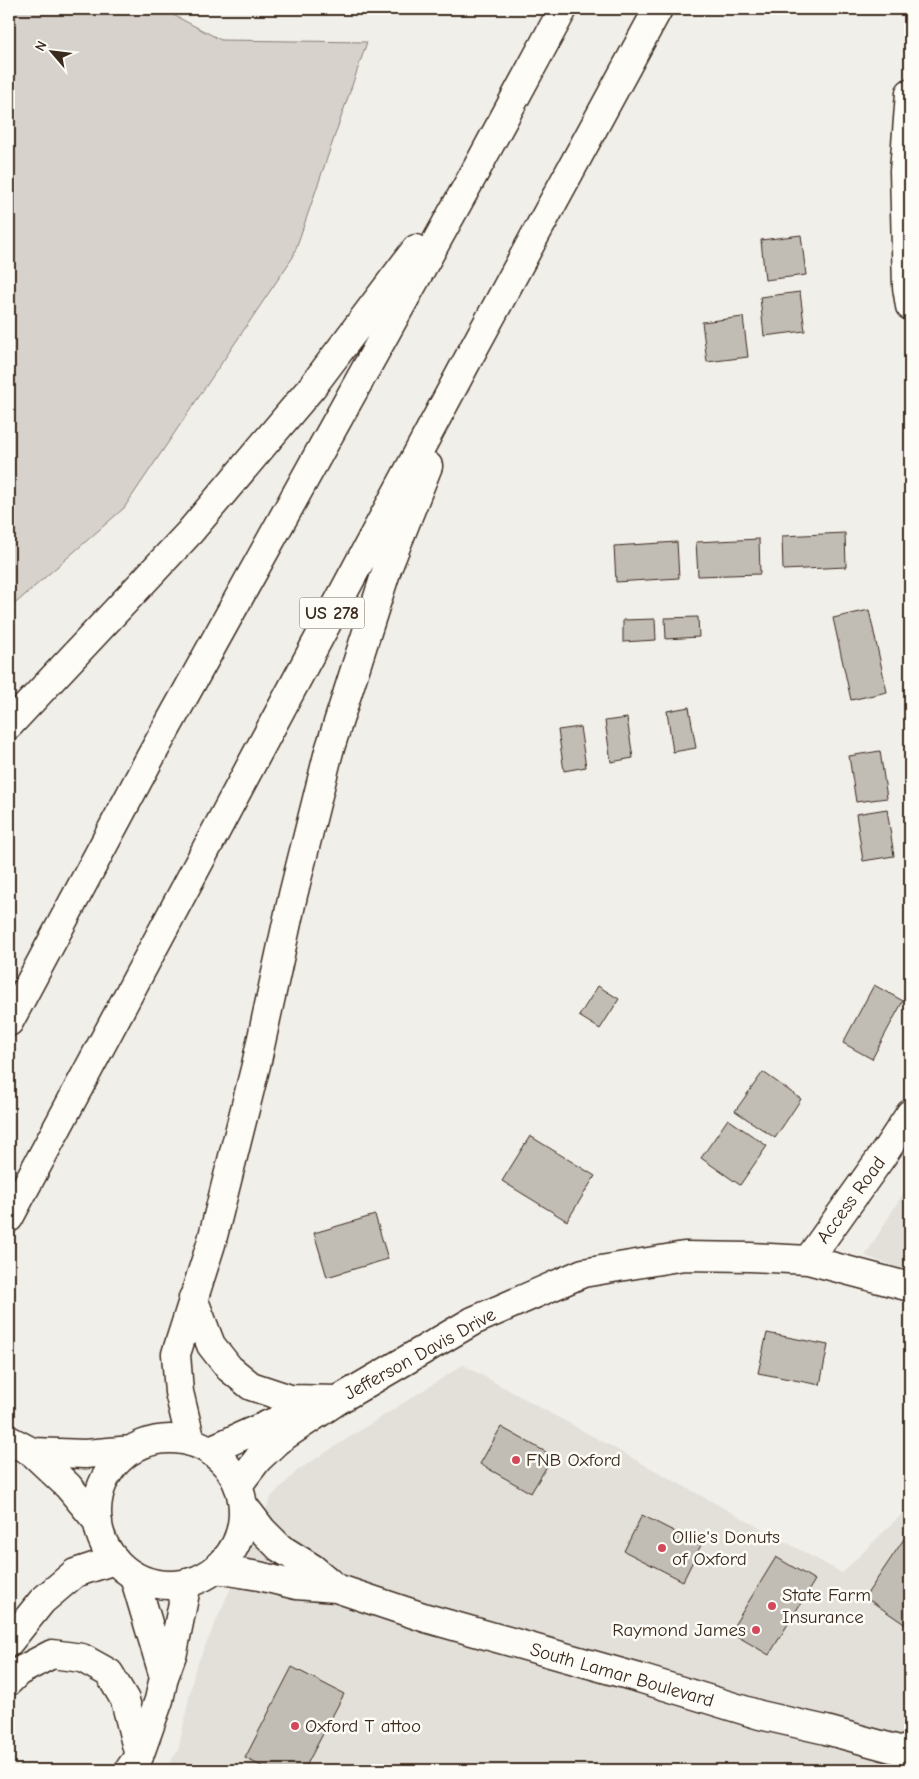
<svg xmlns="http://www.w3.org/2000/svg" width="919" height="1779" font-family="'Comic Neue',sans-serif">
  <rect width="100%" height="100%" fill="#f1efea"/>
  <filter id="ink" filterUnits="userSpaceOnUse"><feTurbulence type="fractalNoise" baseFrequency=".02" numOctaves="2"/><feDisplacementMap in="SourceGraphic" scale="10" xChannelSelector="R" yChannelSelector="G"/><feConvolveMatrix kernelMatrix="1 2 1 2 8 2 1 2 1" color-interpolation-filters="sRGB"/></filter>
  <g filter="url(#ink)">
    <path fill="#e3e0da" d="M910 1182V1272L865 1256Z
      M463 1365 842 1573 910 1506V1770H164L178 1751 195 1669 271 1497 298 1470Z"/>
    <path fill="#d7d2cc" stroke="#897e75" d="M9 9H162L221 40 367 42 293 257 124 508 9 609Z"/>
    <path fill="#c1bcb4" stroke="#3b2a1e" d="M801 235 806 275 765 280 761 240Z
      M800 292 805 331 764 336 760 297Z
      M743 317 748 357 707 362 702 322Z
      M845 533 846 567 783 570 782 536Z
      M759 539 760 574 698 576 696 542Z
      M677 542 679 578 616 582 614 546Z
      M869 610 887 692 851 700 833 618Z
      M698 617 699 637 666 639 665 618Z
      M655 619 656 640 623 642V620Z
      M689 707 696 748 673 752 667 711Z
      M627 718 633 758 611 762 605 721Z
      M580 727 586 767 564 771 558 730Z
      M880 751 887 798 856 802 849 756Z
      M887 809 894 856 863 861 856 814Z
      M874 985 903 1001 872 1059 843 1043Z
      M598 986 619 999 600 1029 579 1016Z
      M763 1072 801 1099 775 1138 735 1111Z
      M728 1119 767 1146 740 1185 701 1158Z
      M530 1136 595 1176 567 1221 502 1181Z
      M375 1215 388 1259 327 1277 314 1233Z
      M767 1333 828 1345 820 1385 758 1373Z
      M501 1427 553 1456 531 1493 480 1464Z
      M642 1515 701 1545 683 1581 624 1551Z
      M910 1530V1628L865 1597Z
      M776 1557 815 1580 769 1655 730 1632Z
      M292 1667 344 1694 304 1770H269L245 1758Z"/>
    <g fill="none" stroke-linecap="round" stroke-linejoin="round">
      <defs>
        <path id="minor" d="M910 93 904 171 907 287 910 306
          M808 1260 885 1152 910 1114
          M210 1450C239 1438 268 1423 298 1413
          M238 1485 258 1459 278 1440 338 1400 473 1321 583 1273 684 1256 750 1257 808 1260 910 1287
          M134 1576 164 1677
          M129 1770 139 1756 159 1700 164 1677 173 1652 187 1583"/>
        <path id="tertiary" d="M97 1512a73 73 0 1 1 146 0a73 73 0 1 1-146 0Z
          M9 1440 32 1452 68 1486 98 1522
          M32 1452 85 1454 132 1450
          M243 1505 262 1530 280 1548 312 1568 336 1588
          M216 1569 259 1576 296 1585 336 1588 426 1618 639 1678 760 1715 826 1730 910 1753"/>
        <path id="motorway" d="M9 725 189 533 312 387 416 249
          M9 1022 150 758 476 170 563 9
          M9 1218 474 348 658 9
          M193 1298 211 1345 229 1368 251 1386 290 1399 338 1400
          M191 1442 179 1392 176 1354 211 1244 256 1065 293 895 329 751 387 569 428 466
          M9 1642 42 1601 75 1573 115 1560
          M9 1681 18 1672 52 1654 82 1658 109 1673 125 1700 139 1756"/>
      </defs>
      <use href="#minor" stroke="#3b2a1e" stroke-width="31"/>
      <use href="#tertiary" stroke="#3b2a1e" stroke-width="31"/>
      <use href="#motorway" stroke="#3b2a1e" stroke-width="31"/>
      <use href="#minor" stroke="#fdfcf7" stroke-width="28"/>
      <use href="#tertiary" stroke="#fdfcf7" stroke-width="28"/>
      <use href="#motorway" stroke="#fdfcf7" stroke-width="28"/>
    </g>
  </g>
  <g fill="#d1495b" stroke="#fdfcf7" stroke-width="2">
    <circle cx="516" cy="1460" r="5"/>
    <circle cx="662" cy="1548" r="5"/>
    <circle cx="772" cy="1606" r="5"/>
    <circle cx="756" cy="1630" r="5"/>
    <circle cx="295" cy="1726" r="5"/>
  </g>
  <g text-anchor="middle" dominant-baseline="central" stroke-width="5" stroke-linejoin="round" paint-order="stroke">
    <rect fill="#fdfcf7" stroke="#75695f" stroke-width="1" x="299.5" y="597.5" width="65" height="31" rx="4"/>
    <g font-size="18" font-weight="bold" fill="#3b2a1e">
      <text x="332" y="613">US 278</text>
    </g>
    <g font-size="19" fill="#3b2a1e" stroke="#fdfcf7">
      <text transform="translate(851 1200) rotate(-54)">Access Road</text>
      <text transform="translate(420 1354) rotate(-29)">Jefferson Davis Drive</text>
      <text transform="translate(622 1675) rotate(16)">South Lamar Boulevard</text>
    </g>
    <g font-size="19" fill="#3b2a1e" stroke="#fdfcf7" text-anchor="start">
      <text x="526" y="1460">FNB Oxford</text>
      <text x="672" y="1537">Ollie's Donuts<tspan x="672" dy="22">of Oxford</tspan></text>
      <text x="782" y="1595">State Farm<tspan x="782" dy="22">Insurance</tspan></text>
      <text x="746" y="1630" text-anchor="end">Raymond James</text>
      <text x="305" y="1726">Oxford T attoo</text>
    </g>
  </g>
  <rect width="919" height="1779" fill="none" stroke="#fdfcf7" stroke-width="30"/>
  <rect x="15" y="15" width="889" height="1749" fill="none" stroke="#3b2a1e" stroke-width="2" filter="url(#ink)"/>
  <g transform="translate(52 52) rotate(298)" stroke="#fdfcf7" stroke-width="4" paint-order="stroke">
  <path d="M0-4L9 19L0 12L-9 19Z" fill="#3b2a1e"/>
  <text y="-8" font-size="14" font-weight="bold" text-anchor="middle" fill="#3b2a1e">N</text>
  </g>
</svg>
